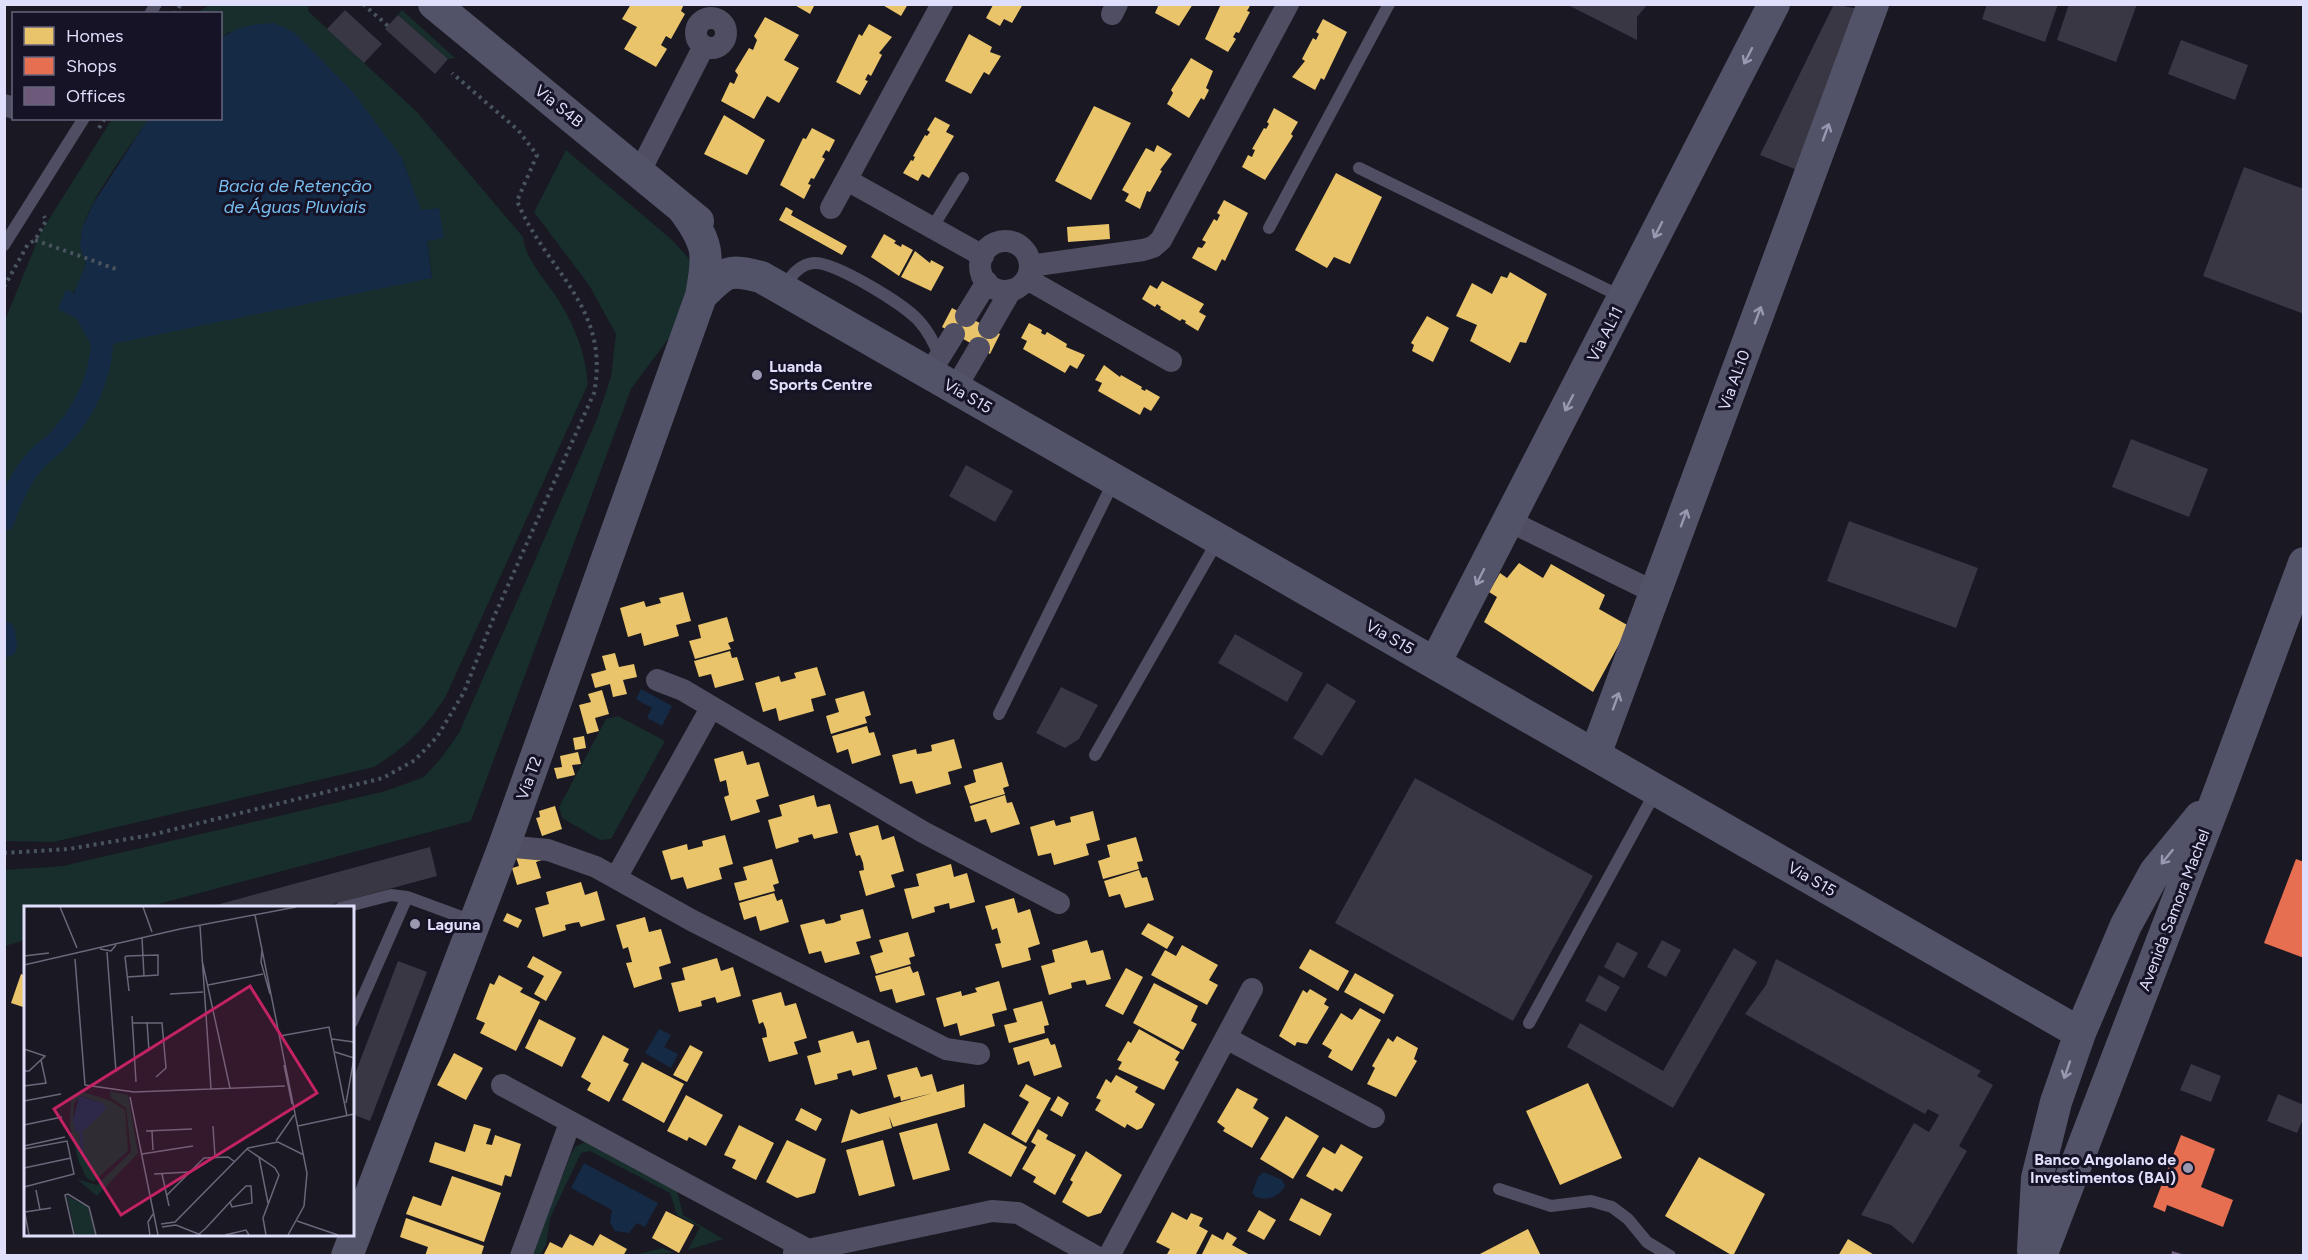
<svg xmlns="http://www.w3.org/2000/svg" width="2308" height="1260" font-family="Figtree,sans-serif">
  <rect width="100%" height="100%" fill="#1a1822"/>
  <path fill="#172e2c" d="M210 5H309L308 11 417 112 523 237C526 261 546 280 559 301 576 329 585 352 588 384L445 698C423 730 406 747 374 767L53 842 5 841V320L41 232 112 119H148C126 153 97 188 83 226 78 240 84 249 85 262 87 280 69 298 58 309L76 317 93 347 432 277 427 241 439 208 421 211 402 158 229 32 221 39 220 14 196 13Z
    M402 10 455 58 448 59 398 15Z
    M566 150 672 240 691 261 693 276 674 331 631 389 471 821 147 907 26 908 25 940 5 946V870L63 866 386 791 424 777 442 757 459 733 597 419 611 377 616 334 589 285 534 212Z
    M618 716 665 741 611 839 600 840 562 818 559 807 606 719Z
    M585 1142 677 1191 683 1215 723 1239 688 1250 700 1227 677 1215 670 1193 590 1151 581 1153 550 1218 546 1245 540 1255 531 1256 571 1154 575 1147Z
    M663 1248 674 1253 632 1255H633Z"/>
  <path fill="#152a45" d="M274 23 294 32 353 92 402 158 421 210 439 208 444 238 427 241 432 278 93 348 76 318 58 309 66 290 74 293 86 264 80 247 82 228 93 204 148 119 220 118 221 39C237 26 254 24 274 23Z
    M641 689 672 706 662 726 647 718 652 708 636 699Z
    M659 1029 671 1035 664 1047 678 1054 671 1068 645 1053Z
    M584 1163 658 1203 645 1227 637 1223 629 1233 615 1231 610 1223 612 1210 571 1188Z
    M1264 1172 1282 1180 1285 1186C1279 1197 1267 1201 1256 1197L1252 1193 1258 1177Z"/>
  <path fill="#e9c46a" d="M631 4H684L681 11 685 14 671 39 666 36 661 45 667 49 656 67 624 49 637 27 622 19Z
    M793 4H815L810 14Z
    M881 4H908L901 16Z
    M1023 4 1012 23 1004 19 1000 26 986 18 993 5Z
    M1159 4H1193L1179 26 1155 13Z
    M1221 4H1251L1247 11 1250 12 1239 33 1236 32 1233 37 1236 39 1228 52 1205 39Z
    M765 17 799 35 784 60 799 68 779 103 767 96 754 119 721 101 730 82 734 84 738 75 735 71 749 48 753 50 757 40 754 36Z
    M1323 19 1347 32 1324 80 1321 78 1315 90 1292 77 1305 61 1302 59 1313 38 1316 40 1319 34 1316 32Z
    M869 24 892 37 879 53 882 55 871 76 868 74 865 80 868 81 860 95 836 82 859 34 862 36Z
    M969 34 992 47 990 52 1001 56 989 75 984 72 971 94 945 81Z
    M1191 58 1213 71 1206 88 1209 90 1204 100 1201 98 1189 118 1167 104 1173 93 1171 90Z
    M1094 106 1131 123 1091 200 1055 181Z
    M1274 108 1298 122 1291 134 1293 136 1265 180 1242 167 1248 155 1252 157 1255 150 1252 149 1264 128 1266 129 1269 124 1267 122Z
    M724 115 765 140 747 175 704 154Z
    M935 117 950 125 946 132 954 136 929 178 922 174 918 181 903 173 911 160 913 161 915 157 913 156 925 135 927 136 930 132 927 130Z
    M812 128 835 140 829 152 826 150 822 157 825 159 814 179 811 178 808 184 811 185 804 199 780 185 803 138 806 139Z
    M1157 145 1172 154 1160 170 1162 171 1150 192 1147 191 1140 209 1125 201 1129 194 1122 190 1146 148 1154 152Z
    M1336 173 1382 197 1350 264 1334 257 1327 268 1295 250Z
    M1224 200 1248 213 1225 261 1222 259 1216 271 1192 258 1198 247 1202 248 1206 242 1202 240 1214 219 1217 221 1220 215 1217 213Z
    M786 207 793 211 791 215 847 246 842 255 779 220Z
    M1109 224 1110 239 1068 242 1067 227Z
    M884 234 896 241 894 243 901 247 902 244 913 250 899 276 871 257Z
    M915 251 930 263 931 260 944 267 931 291 901 277Z
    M1510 272 1547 294 1526 343 1520 342 1510 363 1470 341 1477 325 1456 316 1472 283 1492 294 1501 276 1507 278Z
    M1162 281 1204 304 1199 312 1206 316 1198 331 1185 323 1186 321 1182 319 1180 321 1160 309 1161 307 1157 304 1155 307 1142 299 1150 285 1157 289Z
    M952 308 1000 334 990 354 942 327Z
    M1427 316 1449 328 1433 362 1412 351 1414 345 1411 343Z
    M1029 323 1042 330 1041 333 1045 335 1047 332 1067 344 1066 347 1085 355 1077 369 1070 365 1065 373 1023 349 1027 341 1021 338Z
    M1104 365 1120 377 1121 375 1142 387 1141 389 1145 391 1146 389 1160 397 1151 411 1144 407 1140 415 1098 391 1102 383 1095 380Z
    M1519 563 1543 578 1551 564 1605 595 1599 609 1629 626 1593 692 1484 622 1497 597 1489 592 1500 573 1507 578Z
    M683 592 691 621 676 625 679 636 644 646 641 633 628 637 620 608 644 601 646 607 661 603 659 598Z
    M727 617 734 641 728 643 731 649 695 659 689 641 701 638 698 625Z
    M730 651 732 658 737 657 744 680 715 688 711 674 699 677 694 661Z
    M615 653 619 667 634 664 637 677 623 680 627 694 613 697 610 684 595 688 591 674 606 670 602 656Z
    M817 667 826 695 811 699 814 711 779 721 776 708 763 712 755 683 779 676 781 682 796 678 794 673Z
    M602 690 609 714 595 718 599 731 587 734 579 705 591 702 588 694Z
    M864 691 871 715 865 717 867 723 831 734 826 716 839 712 835 699Z
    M867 726 869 733 874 732 881 755 852 764 848 749 837 753 832 736Z
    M584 736 586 748 575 750 573 738Z
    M954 739 962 768 948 772 951 784 916 794 912 781 900 784 892 755 916 749 917 754 924 753 932 751 931 745Z
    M743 751 747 765 759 762 769 796 756 800 760 812 731 821 724 797 729 795 726 780 720 782 714 759Z
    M578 752 581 764 572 765 575 775 557 779 554 768 562 767 560 756Z
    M1002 762 1009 786 1003 788 1005 794 970 804 964 786 976 782 973 770Z
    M814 795 817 807 830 804 838 833 814 839 812 834 798 838 799 842 776 849 768 820 782 816 779 805Z
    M1005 795 1007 803 1012 802 1020 824 991 833 986 819 975 822 970 806Z
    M555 806 562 829 542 836 536 818 540 817 539 811Z
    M1093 811 1100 840 1086 844 1089 855 1054 865 1051 853 1038 856 1030 827 1054 820 1056 826 1063 824 1071 822 1070 817Z
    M878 825 882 840 894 836 904 871 891 875 895 887 866 896 859 871 864 870 863 863 860 855 856 856 849 833Z
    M725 835 733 864 719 868 722 879 687 889 683 877 671 880 662 851 687 844 688 850 703 846 702 841Z
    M1136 837 1143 861 1137 862 1139 869 1103 879 1098 861 1110 857 1107 845Z
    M516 857 542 860 536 862 541 878 517 885 512 868 519 866Z
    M772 859 779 883 773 885 775 891 739 901 734 883 747 880 743 867Z
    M951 864 954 877 967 873 975 902 950 909 949 903 934 907 935 912 912 919 904 889 919 886 916 874Z
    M1139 870 1142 878 1147 877 1154 900 1125 908 1120 894 1109 897 1104 881Z
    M581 882 585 895 597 891 605 920 581 927 579 922 573 923 565 925 566 930 543 937 535 908 549 904 546 892Z
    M774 893 777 901 782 899 789 922 760 931 756 916 744 920 739 903Z
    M1014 898 1018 913 1030 909 1040 944 1028 948 1031 960 1002 968 995 944 1001 943 999 936 997 928 992 930 985 906Z
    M863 909 871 938 856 942 860 954 825 963 821 951 809 954 800 925 824 919 826 924 833 923 841 920 840 915Z
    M507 913 522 920 518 928 503 921Z
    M645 917 649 932 661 929 671 963 659 967 662 979 634 988 626 963 632 962 628 947 623 949 616 925Z
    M1148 923 1174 937 1167 949 1141 934Z
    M908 932 915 956 909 958 911 964 876 974 870 956 883 952 879 940Z
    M1087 940 1091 953 1103 950 1111 979 1087 985 1085 980 1079 981 1071 983 1072 988 1049 995 1041 966 1055 962 1052 950Z
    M1182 945 1218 965 1209 980 1218 985 1207 1005 1151 975 1165 950 1176 956Z
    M1310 949 1349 971 1338 991 1299 968Z
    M533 956 562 972 546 1001 534 994 544 976 527 967Z
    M717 958 721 971 733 967 741 996 717 1003 715 997 701 1001 702 1006 679 1012 671 983 685 980 682 968Z
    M910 966 913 973 918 971 925 995 896 1003 892 989 880 992 875 976Z
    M1126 968 1143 977 1123 1015 1105 1006Z
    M1355 973 1394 995 1384 1014 1344 992Z
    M21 974 26 976V1008L11 1003Z
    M499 975 523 988 520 992 540 1002 516 1051 480 1033 485 1023 476 1019 490 983 494 985Z
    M999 981 1007 1010 992 1014 995 1026 960 1036 957 1023 944 1027 936 998 961 991 962 996 977 992 975 988Z
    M1154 983 1198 1006 1191 1021 1197 1024 1183 1050 1133 1023Z
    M1310 989 1327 999 1324 1004 1329 1007 1307 1044 1297 1042 1295 1046 1279 1036 1303 990 1307 993Z
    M781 992 785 1006 796 1003 807 1038 794 1042 798 1054 769 1062 762 1038 767 1037 766 1030 763 1022 759 1024 752 1000Z
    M1042 1001 1049 1025 1044 1026 1045 1033 1009 1043 1004 1025 1017 1022 1013 1009Z
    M1360 1008 1381 1020 1352 1071 1328 1057 1332 1050 1322 1044 1341 1013 1352 1020Z
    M539 1019 576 1038 562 1067 525 1048Z
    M1139 1029 1180 1052 1175 1060 1179 1062 1164 1090 1118 1069 1122 1062 1117 1060 1128 1041 1131 1043Z
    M853 1031 857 1043 869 1040 877 1069 853 1076 851 1070 837 1074 838 1079 815 1085 807 1056 821 1052 818 1041Z
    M603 1035 629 1049 623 1061 629 1064 609 1102 587 1090 591 1083 581 1077Z
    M1397 1036 1418 1048 1414 1059 1417 1061 1396 1097 1367 1084 1375 1068 1372 1066 1388 1038 1393 1042Z
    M1048 1038 1051 1045 1055 1044 1062 1067 1034 1076 1029 1061 1018 1065 1013 1048Z
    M690 1045 703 1052 687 1082 673 1075Z
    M454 1053 483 1068 466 1100 437 1085Z
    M642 1062 684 1084 664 1123 622 1100Z
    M917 1067 921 1077 932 1074 937 1092 964 1084 965 1107 893 1127 889 1116 892 1128 841 1143 851 1109 859 1114 933 1093 901 1101 900 1096 894 1098 887 1075Z
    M1116 1075 1138 1087 1135 1092 1155 1104 1142 1128 1137 1130 1127 1124 1125 1128 1095 1110 1101 1100 1096 1098 1106 1079 1111 1083Z
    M1588 1083 1622 1158 1560 1185 1526 1111Z
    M1026 1084 1051 1098 1026 1143 1011 1134 1029 1102 1019 1096Z
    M1237 1088 1258 1099 1253 1108 1269 1118 1252 1148 1223 1131 1225 1128 1217 1122Z
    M686 1095 723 1115 706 1146 689 1137 687 1141 667 1131Z
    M1058 1096 1069 1103 1062 1117 1050 1110Z
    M801 1108 822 1119 816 1131 795 1120Z
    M1286 1116 1319 1136 1293 1179 1260 1159Z
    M937 1123 950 1170 913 1180 899 1133Z
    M984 1123 1027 1147 1011 1177 968 1153Z
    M474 1124 491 1129 486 1144 492 1145 495 1135 521 1144 511 1177 505 1175 502 1186 429 1162 435 1142 465 1152Z
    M739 1125 774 1143 756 1180 732 1168 736 1160 724 1155Z
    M1038 1129 1048 1135 1046 1139 1076 1155 1055 1195 1033 1182 1036 1177 1022 1169 1036 1145 1031 1142Z
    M787 1140 826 1159 815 1193 797 1198 766 1182Z
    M883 1140 895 1186 859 1196 846 1150Z
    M1341 1144 1363 1157 1342 1192 1335 1188 1333 1191 1306 1176 1323 1147 1335 1154Z
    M1086 1151 1122 1175 1101 1213 1088 1217 1062 1202 1073 1182 1070 1180Z
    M1699 1157 1765 1194 1733 1256 1665 1216Z
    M452 1176 501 1193 484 1242 406 1214 413 1196 441 1206Z
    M1301 1198 1332 1214 1320 1236 1289 1220Z
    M1259 1210 1276 1220 1264 1240 1247 1231Z
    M666 1211 694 1225 679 1253 652 1238Z
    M1172 1212 1187 1220 1191 1213 1203 1218 1199 1226 1208 1231 1195 1256H1166L1170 1249 1156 1242Z
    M406 1218 484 1246 481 1256H425L428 1247 400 1237Z
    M1528 1229 1541 1256H1476Z
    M1227 1232 1237 1238 1232 1245 1252 1256H1201L1212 1234 1223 1240Z
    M570 1234 593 1246 600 1234 627 1249 623 1256H543L550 1242 562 1248Z
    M1848 1239 1876 1256H1838Z"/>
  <path fill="#e76f51" d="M2296 859 2304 862V958L2264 943Z
    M2181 1135 2215 1149 2201 1187 2233 1200 2223 1227 2167 1205 2165 1212 2153 1207Z"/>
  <path fill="#6d597a" d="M2172 1251 2185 1255V1256H2171Z"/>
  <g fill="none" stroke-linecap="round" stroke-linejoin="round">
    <path stroke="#152a45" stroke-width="22" d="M4 520C11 499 20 478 34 462 42 453 53 446 61 437 85 410 99 381 102 346
      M4 632 6 646"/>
  </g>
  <path fill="#383743" d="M1834 4 1858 9 1797 170 1760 155Z
    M1987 4H2058L2045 42 1982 19Z
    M2069 4H2137L2116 62 2057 40Z
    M1568 5H1647L1637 17V40Z
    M345 10 382 44 364 63 327 29Z
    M398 15 448 59 435 74 385 29Z
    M2181 40 2248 65 2235 100 2168 74Z
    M2244 167 2304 189V314L2203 276Z
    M2131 439 2208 469 2189 517 2112 487Z
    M966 465 1013 491 995 522 949 496Z
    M1849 521 1978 568 1956 628 1827 581Z
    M1235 634 1303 673 1287 702 1218 663Z
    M1327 683 1356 701 1322 756 1293 738Z
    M1061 687 1098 705 1079 739 1065 748 1036 733Z
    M1415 778 1593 876 1513 1021 1335 923Z
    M430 847 437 876 319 908H205Z
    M1662 940 1681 950 1666 977 1647 967Z
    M1617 942 1638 953 1624 978 1604 967Z
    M1734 948 1757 962 1673 1108 1567 1047 1580 1023 1663 1071Z
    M1776 959 1981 1071 1977 1076 1993 1085 1959 1146 1967 1151 1913 1244 1891 1225 1861 1215 1914 1123 1929 1132 1939 1115 1928 1109 1925 1114 1745 1014 1766 985Z
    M398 961 427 972 370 1121 352 1114V1082Z
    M1599 975 1620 987 1606 1012 1585 1001Z
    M2191 1064 2221 1076 2211 1102 2180 1090Z
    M2278 1094 2304 1105V1117L2297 1133 2267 1121Z"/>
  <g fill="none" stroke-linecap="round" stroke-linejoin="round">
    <path stroke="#49545e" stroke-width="4" stroke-dasharray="3 4.5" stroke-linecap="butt" d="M363 4 388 26
      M174 14 181 4
      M99 128 105 118
      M35 240 116 269
      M4 287 28 244 35 240 46 221 44 216
      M4 853 69 849 151 835 383 778 415 760 437 737 464 692 493 619 594 393C611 307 546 271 517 201L537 155 518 130 452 73"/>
    <path stroke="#4f4e62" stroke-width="12" d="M150 14 156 4
      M1359 168 1622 297
      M932 228 963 178
      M1269 228 1389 4
      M4 245 84 118
      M783 289C790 277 799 264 814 263 835 262 904 304 919 321 929 332 935 344 940 358
      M999 714 1114 481
      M1095 755 1218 540
      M341 908 391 895 407 897
      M352 1022 407 897 475 922
      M1529 1023 1656 791
      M1499 1189 1551 1206 1591 1201 1612 1207 1628 1219 1647 1242 1670 1256"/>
    <path stroke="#4f4e62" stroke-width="22" d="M1112 14 1117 4
      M696 33a15 15 0 1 1 30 0a15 15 0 1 1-30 0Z
      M4 105 14 108
      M640 171 704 46
      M847 180 983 256
      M831 208 942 4
      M980 266a25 25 0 1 1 50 0a25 25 0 1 1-50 0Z
      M1030 266 1143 250 1153 247 1161 240 1288 4
      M1027 279 1171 361
      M966 316 987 282
      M989 328 1011 290
      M929 374 954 334
      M955 389 979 348
      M1509 521 1656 593
      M657 680 683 690 923 832 1059 903
      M504 846 548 850 596 867 693 921 946 1049 979 1054
      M616 878 711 708
      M1226 1038 1374 1117
      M502 1085 808 1250
      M794 1253 992 1211 1018 1213 1095 1256
      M521 1256 570 1123
      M1109 1256 1252 989"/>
    <path stroke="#525368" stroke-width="32" d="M434 4 698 221
      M701 296C725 272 727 268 761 277L2080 1033
      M1435 663 1774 4
      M1595 755 1873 4
      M2033 1250 2037 1178 2056 1102 2080 1033 2126 925 2155 872 2200 817
      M347 1256 504 846 701 296C709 254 709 244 683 209
      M2041 1256 2218 795 2304 563"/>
  </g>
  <defs><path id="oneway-shaft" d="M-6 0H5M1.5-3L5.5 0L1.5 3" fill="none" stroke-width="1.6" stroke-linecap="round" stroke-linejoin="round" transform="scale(1.5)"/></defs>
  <g stroke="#9898b2">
    <use href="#oneway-shaft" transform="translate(1748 56) rotate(117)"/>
    <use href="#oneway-shaft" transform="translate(1826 132) rotate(-70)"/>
    <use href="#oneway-shaft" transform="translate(1658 230) rotate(117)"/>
    <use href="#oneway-shaft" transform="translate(1758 315) rotate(-70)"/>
    <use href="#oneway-shaft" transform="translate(1569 403) rotate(117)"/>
    <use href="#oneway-shaft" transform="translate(1684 518) rotate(-70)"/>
    <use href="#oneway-shaft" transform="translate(1480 577) rotate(117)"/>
    <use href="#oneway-shaft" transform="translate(1616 701) rotate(-70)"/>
    <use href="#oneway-shaft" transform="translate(2167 857) rotate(129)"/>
    <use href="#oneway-shaft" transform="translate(2067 1070) rotate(109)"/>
  </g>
  <g fill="#9a99af" stroke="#161327" stroke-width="2">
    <circle cx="757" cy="375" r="6"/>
    <circle cx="415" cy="924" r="6"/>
    <circle cx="2188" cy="1168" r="6"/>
  </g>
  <g text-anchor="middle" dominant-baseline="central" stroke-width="6" stroke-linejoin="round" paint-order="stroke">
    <g font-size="16" fill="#dfdefb" stroke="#161327">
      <text transform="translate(559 106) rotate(39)">Via S4B</text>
      <text transform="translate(1605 334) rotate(-63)">Via AL11</text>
      <text transform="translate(1734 380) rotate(-70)">Via AL10</text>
      <text transform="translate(968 396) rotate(30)">Via S15</text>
      <text transform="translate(1390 637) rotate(30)">Via S15</text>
      <text transform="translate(529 778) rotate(-70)">Via T2</text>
      <text transform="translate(1812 879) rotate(30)">Via S15</text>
      <text transform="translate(2174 910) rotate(-69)">Avenida Samora Machel</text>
    </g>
    <g font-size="16" font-weight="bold" fill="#dfdefb" stroke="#161327" text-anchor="start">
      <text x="769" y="366">Luanda<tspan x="769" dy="18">Sports Centre</tspan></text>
      <text x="427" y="924">Laguna</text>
      <text x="2176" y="1159" text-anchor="end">Banco Angolano de<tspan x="2176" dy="18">Investimentos (BAI)</tspan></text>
    </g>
    <g font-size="18" font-style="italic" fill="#78beef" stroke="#161327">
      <text x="295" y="186">Bacia de Retenção<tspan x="295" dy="21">de Águas Pluviais</tspan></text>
    </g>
  </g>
  <g transform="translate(24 906)">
    <rect width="330" height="330" fill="#1a1822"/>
    <path d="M56 185 87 195 101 204 104 245 69 276 62 271 54 254 46 220 47 194ZM57 190 73 195 82 203 57 227 49 215 50 197ZM86 185 104 189 114 247 73 290 53 273 73 279 107 246 102 202 87 192ZM43 290 64 301 71 329H51Z" fill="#172e2c" fill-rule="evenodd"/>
    <path d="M55 190 79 197 82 203 57 227 52 226 49 215Z" fill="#152a45"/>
    <path fill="none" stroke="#152a45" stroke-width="3" d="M57 227 58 246 65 257"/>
    <path fill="none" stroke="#696779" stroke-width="1.5" d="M36 1 53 42M119 1 128 26M231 9 283 267 280 300 264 329M176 20 187 183M118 32 120 70M76 43 87 45 92 39M238 44 237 56 246 88M83 46 92 166M0 50 25 47M51 53 61 179 110 186 261 180M178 54 206 182M0 59 156 23 272 1M103 71 134 69V49L103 50 101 51 105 85M184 79 239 68M146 88 179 86M108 110 112 176M123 116 125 145M108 117H138L142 162 132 171M256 130 305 121 323 210M308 133 330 136M0 143 21 150 5 165H0M311 146 330 152M260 159 268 198M0 180 22 177 17 154M106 191 134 329M0 195 37 188M322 197 330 152M0 219 38 211M189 220 191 251M274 220 330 208M122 225 168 223M128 225 129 244M252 235 270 209M0 240 41 231M0 243 43 235 50 268 0 281M223 243 251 262 255 269 239 312 242 329M118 248 169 240M235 251 244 297M0 262 47 252M130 268 165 266M138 268 145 300M12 284 16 304M143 289 180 252 204 251 211 256M0 303 5 329M1 306 27 302M273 315 314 329M137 318 151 316 224 242 254 236 280 249M138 321 152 319 177 329M175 328 182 322 206 296 222 280H227L228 297 208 301 206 296M50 329 41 289 44 288 65 301 72 329M126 329 124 316 129 308M201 329 222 324 225 329"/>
    <path fill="#c32263" fill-opacity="0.15" stroke="#c32263" stroke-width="3" d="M226 80 293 187 97 309 30 203Z"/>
    <rect width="330" height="330" fill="none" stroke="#dfdefb" stroke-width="3"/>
  </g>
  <rect width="2308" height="1260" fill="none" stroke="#dfdefb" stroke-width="12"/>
  <rect x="12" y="12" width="210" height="108" fill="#161327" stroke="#66647c" stroke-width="1.5"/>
  <rect x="24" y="27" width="30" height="18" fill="#e9c46a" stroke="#66647c" stroke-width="1.5"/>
  <text x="66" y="42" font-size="18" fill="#dfdefb">Homes</text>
  <rect x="24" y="57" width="30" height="18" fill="#e76f51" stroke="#66647c" stroke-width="1.5"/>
  <text x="66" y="72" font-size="18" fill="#dfdefb">Shops</text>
  <rect x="24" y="87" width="30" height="18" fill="#6d597a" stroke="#66647c" stroke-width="1.5"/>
  <text x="66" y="102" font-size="18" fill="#dfdefb">Offices</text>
</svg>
